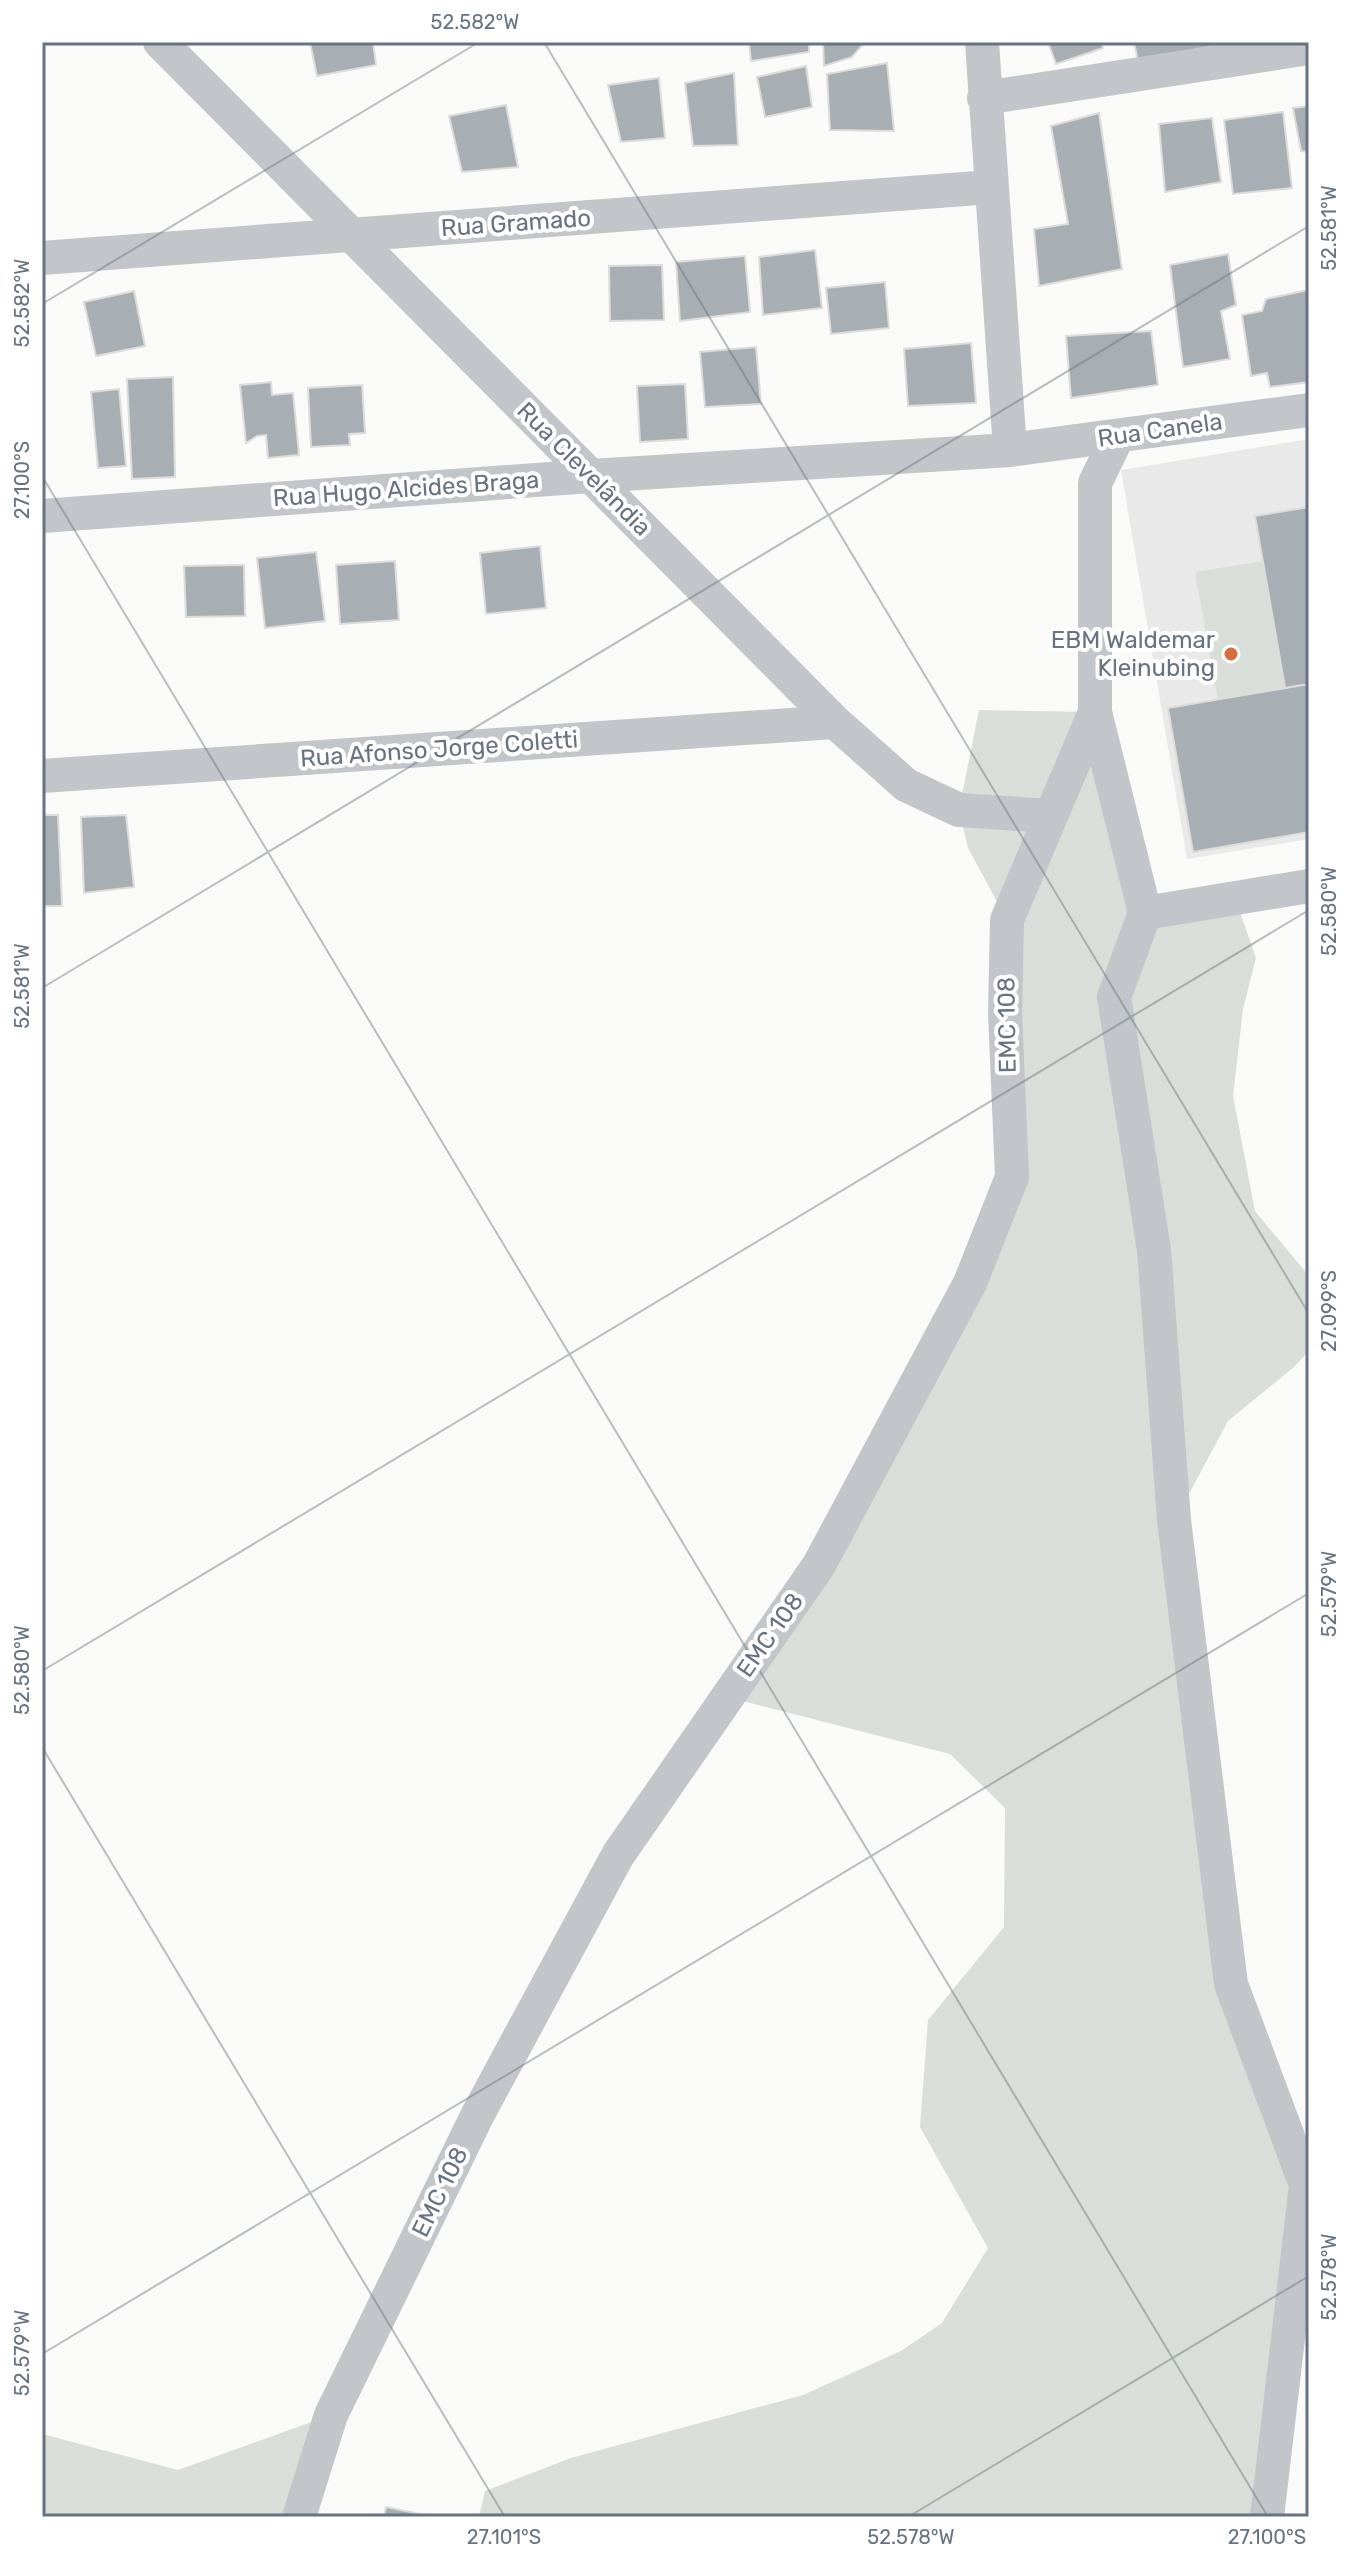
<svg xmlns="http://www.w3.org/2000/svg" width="1351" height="2559" font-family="Rubik,sans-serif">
  <rect width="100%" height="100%" fill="#fafaf8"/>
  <path fill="#e8e9e8" d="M1309 439V839L1187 859 1121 470Z"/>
  <path fill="#daded8" d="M1263 561 1285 688 1218 700 1195 572Z
    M979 710 1095 712 1145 912 1235 898 1256 958 1243 1009 1233 1096 1255 1211 1309 1276V1351L1294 1367 1228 1421 1175 1520 1231 1984 1306 2185 1267 2517H479L485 2491 571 2458 803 2395 901 2351 942 2323 988 2248 920 2127 928 2020 1004 1927 1005 1808 950 1754 727 1697 819 1565 1012 1178 1007 920 968 848 959 810Z
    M331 2415 299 2517H42V2434L178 2470Z"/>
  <path fill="#a7aeb4" stroke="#dcdcda" stroke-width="2" d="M310 42H373L376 65 317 76Z
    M749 42H809V52L751 61Z
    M823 42H865L852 57 824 66Z
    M1048 42H1101L1103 48 1056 64Z
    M1134 42H1219V45L1138 61Z
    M887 63 894 131 830 130 827 74Z
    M806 66 812 107 765 117 757 77Z
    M734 73 738 145 693 146 685 83Z
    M659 78 665 138 621 142 608 85Z
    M506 105 518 167 462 172 449 116Z
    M1309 106V152L1301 151 1293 108Z
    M1283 112 1292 188 1233 194 1224 120Z
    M1099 113 1122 269 1039 286 1034 229 1068 224 1051 126Z
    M1212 118 1221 182 1165 192 1159 124Z
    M815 250 822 308 763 315 759 257Z
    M1228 254 1236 305 1221 311 1230 359 1183 367 1170 265Z
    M745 256 750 312 680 321 676 262Z
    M662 265 664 320 610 321 609 266Z
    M885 282 889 328 831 334 826 288Z
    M1308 290 1309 382 1270 387 1267 373 1251 376 1242 315 1262 311 1266 299Z
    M134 291 145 346 96 356 84 302Z
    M1151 331 1158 385 1071 398 1066 336Z
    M971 343 976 403 908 406 904 349Z
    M756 347 761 404 705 407 700 352Z
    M173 377 175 477 132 479 127 379Z
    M271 382 272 395 293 393 299 455 268 458 266 435 257 436 246 443 240 385Z
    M685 384 688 439 640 442 637 386Z
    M362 385 365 433 349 434 350 445 311 447 308 388Z
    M119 389 126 466 98 468 91 392Z
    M1309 507V684L1285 688 1255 516Z
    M540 546 546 608 486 614 480 553Z
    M316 552 325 621 265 628 257 558Z
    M395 561 399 620 340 624 336 565Z
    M244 565 245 616 186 617 184 566Z
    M1309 684V832L1193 852 1168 708Z
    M42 815H58L62 906H42Z
    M126 815 134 887 84 893 81 817Z
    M386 2507 430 2516V2517H384Z"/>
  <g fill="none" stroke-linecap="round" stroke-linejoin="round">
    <path stroke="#c2c5c9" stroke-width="34" d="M160 42 835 722 906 785 959 810 1051 816
      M982 42 1010 450
      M984 98 1309 48
      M42 258 991 187
      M1118 436 1095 483V712L1145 913 1114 997 1154 1250 1174 1520 1231 1984 1306 2185 1267 2517
      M42 516 591 476 1010 450 1309 410
      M42 776 835 722
      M1145 913 1309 886
      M299 2517 331 2415 478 2114 618 1855 819 1565 970 1283 1012 1177 1005 1013 1007 920 1095 712"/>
  </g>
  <path fill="none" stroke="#677380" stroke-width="2" stroke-opacity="0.45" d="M544 42 1309 1314M1308 42 1309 44M42 304 479 42M42 476 1268 2517M42 988 1309 226M42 1671 1309 910M42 1747 505 2517M42 2354 1309 1593M908 2517 1309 2276"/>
  <circle fill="#d36e3f" stroke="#fff" stroke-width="3" cx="1231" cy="654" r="8"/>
  <g text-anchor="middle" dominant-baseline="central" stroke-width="8" stroke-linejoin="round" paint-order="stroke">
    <g font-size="24" fill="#677380" stroke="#fff">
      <text transform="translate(516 223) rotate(-4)">Rua Gramado</text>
      <text transform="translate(1160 430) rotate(-8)">Rua Canela</text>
      <text transform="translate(584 469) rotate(45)">Rua Clevelândia</text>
      <text transform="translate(406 489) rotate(-4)">Rua Hugo Alcides Braga</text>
      <text transform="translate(439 749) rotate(-4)">Rua Afonso Jorge Coletti</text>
      <text transform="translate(1007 1025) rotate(-91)">EMC 108</text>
      <text transform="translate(770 1635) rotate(-55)">EMC 108</text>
      <text transform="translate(440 2192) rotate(-64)">EMC 108</text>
    </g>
    <g font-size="24" fill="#677380" stroke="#fff" text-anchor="end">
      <text x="1215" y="640">EBM Waldemar<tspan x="1215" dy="28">Kleinubing</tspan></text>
    </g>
  </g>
  <rect width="1351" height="2559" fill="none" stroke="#ffffff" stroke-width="88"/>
  <rect x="44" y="44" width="1263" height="2471" fill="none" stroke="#677380" stroke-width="3"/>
  <g font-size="20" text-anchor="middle" fill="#677380">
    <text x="475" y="29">52.582°W</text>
    <text transform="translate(1329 228) rotate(-90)" y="7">52.581°W</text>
    <text transform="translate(22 303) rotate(-90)" y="7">52.582°W</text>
    <text transform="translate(22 480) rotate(-90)" y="7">27.100°S</text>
    <text transform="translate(1329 911) rotate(-90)" y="7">52.580°W</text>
    <text transform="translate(22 986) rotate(-90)" y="7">52.581°W</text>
    <text transform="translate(1329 1311) rotate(-90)" y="7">27.099°S</text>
    <text transform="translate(1329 1594) rotate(-90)" y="7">52.579°W</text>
    <text transform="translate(22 1670) rotate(-90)" y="7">52.580°W</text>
    <text transform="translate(1329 2277) rotate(-90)" y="7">52.578°W</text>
    <text transform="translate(22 2353) rotate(-90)" y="7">52.579°W</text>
    <text x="504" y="2544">27.101°S</text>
    <text x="911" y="2544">52.578°W</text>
    <text x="1267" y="2544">27.100°S</text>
  </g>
</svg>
